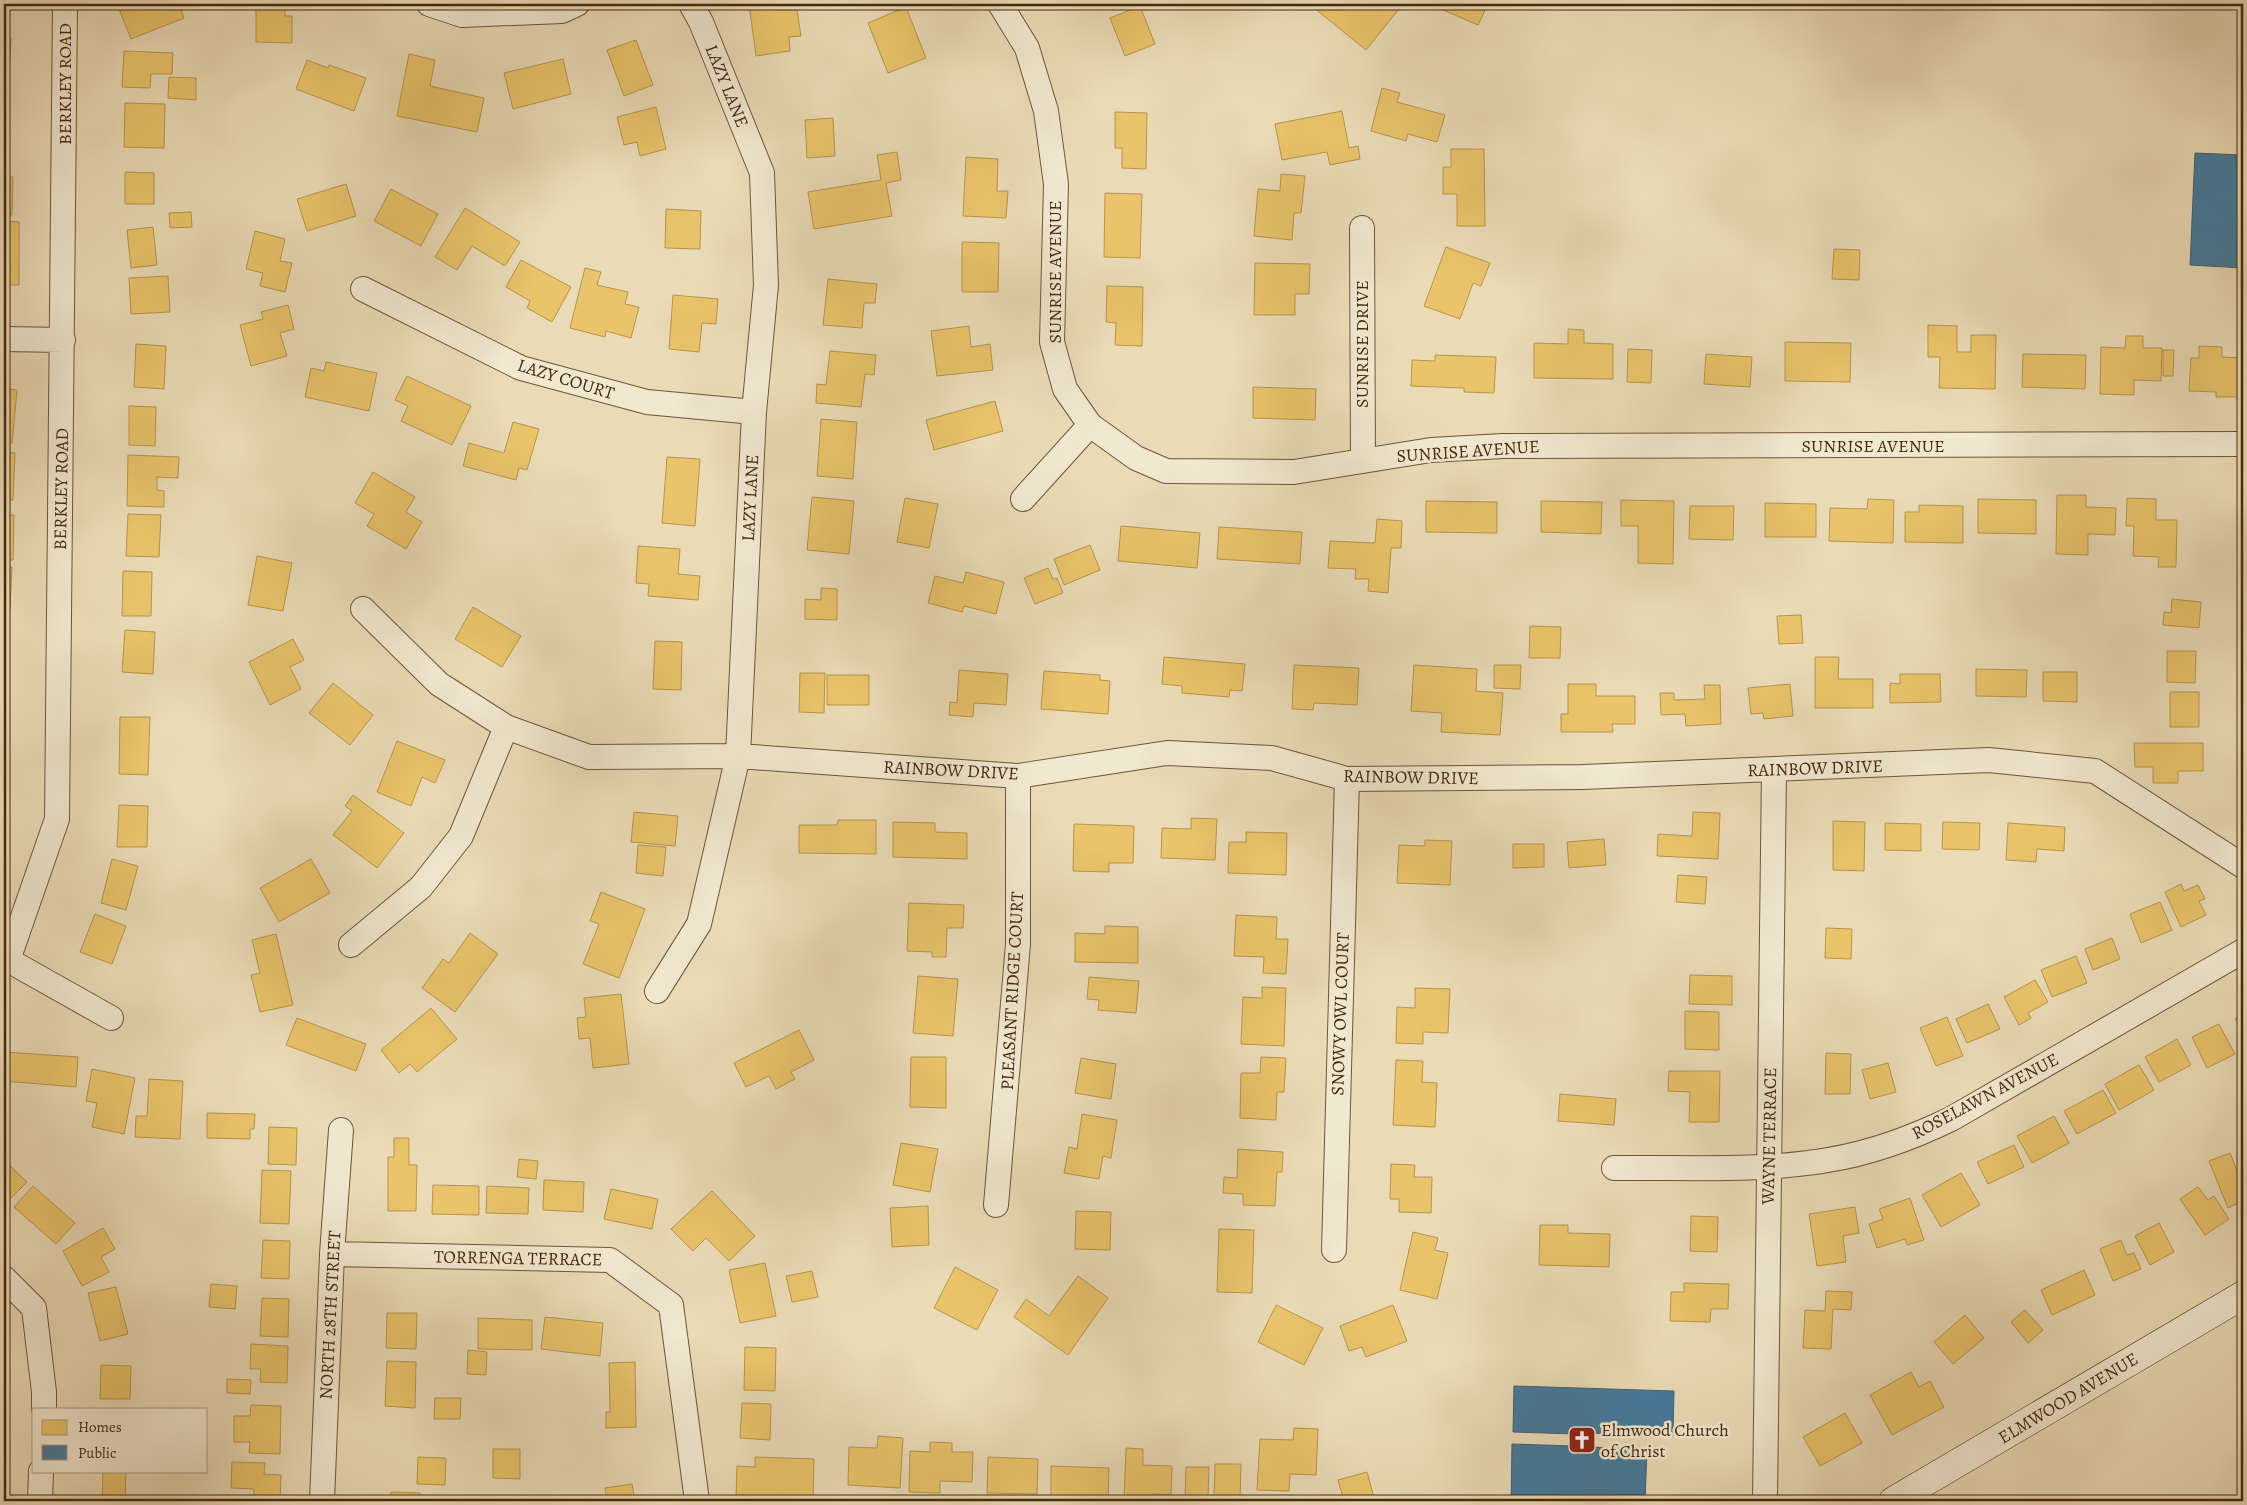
<svg xmlns="http://www.w3.org/2000/svg" width="2247" height="1505" font-family="Alegreya,serif">
  <rect width="100%" height="100%" fill="#eadbb6"/>
  <filter id="stains"><feTurbulence type="fractalNoise" baseFrequency=".004" numOctaves="4"/><feColorMatrix values="0 0 0 0 .2 0 0 0 0 .09 0 0 0 0 .02 0 0 0 .5 -.17"/></filter>
  <radialGradient id="worn" r=".72"><stop offset=".6" stop-color="#630" stop-opacity="0"/><stop offset="1" stop-color="#630" stop-opacity=".3"/></radialGradient>
  <path fill="#e9c46a" stroke="#b8954e" d="M133 4H179L184 18 131 39 119 9Z
    M256 4H285V16H292V43L256 42Z
    M749 4H796L801 36 789 37 790 51 756 56Z
    M1309 4H1403L1366 50Z
    M1429 4H1488L1478 25Z
    M1140 6 1155 44 1125 56 1110 18Z
    M906 7 926 58 888 73 868 23Z
    M4 39H11L8 89 4 88Z
    M636 40 653 85 624 96 607 50Z
    M124 51 173 53 172 74H151L150 88 122 87Z
    M409 54 435 60 430 86 484 98 477 132 397 116Z
    M563 59 571 94 513 109 504 73Z
    M307 60 328 68 329 65 366 78 354 111 296 89Z
    M169 77 196 78V100L168 98Z
    M1382 88 1400 93 1397 102 1445 115 1437 142 1408 134 1406 141 1371 131Z
    M4 102H8V150H4Z
    M125 103 165 104 164 148 124 147Z
    M656 107 666 149 640 156 637 142 624 145 617 117Z
    M1342 111 1349 148 1358 146 1360 159 1330 165 1327 152 1282 160 1275 124Z
    M1115 112 1147 113 1146 169 1122 168V148H1115Z
    M833 118 835 156 807 158 805 120Z
    M1451 149H1484L1485 226H1457V194H1443V167H1451Z
    M897 152 901 180 886 183 892 216 814 229 808 192 881 180 877 155Z
    M966 157 998 159 997 191H1008L1006 218 963 216Z
    M125 172 154 173V204H125Z
    M1281 174 1305 176 1301 213H1294L1292 240 1254 236 1258 189 1280 191Z
    M4 177H13L12 215H4Z
    M346 184 356 216 307 231 297 199Z
    M391 189 438 214 421 246 374 221Z
    M1105 193 1142 194 1140 258 1104 257Z
    M465 208 520 242 505 266 472 246 457 270 435 257Z
    M666 209 701 211 700 249 665 248Z
    M191 212 192 227 170 228 169 213Z
    M4 221 19 222V285H4Z
    M153 227 157 265 131 268 127 230Z
    M255 231 285 239 280 261 292 263 285 292 260 286 263 273 246 269Z
    M962 242 999 243 998 292H962Z
    M1446 247 1490 263 1481 286 1473 283 1460 319 1424 306Z
    M1834 249 1860 250 1859 280 1832 279Z
    M521 260 571 287 552 322 527 308 530 301 506 287Z
    M1255 263 1310 264 1309 294H1295V315H1254Z
    M585 268 601 272 597 285 628 292 625 304 639 307 631 338 606 331 605 337 570 328Z
    M168 276 170 312 131 314 129 278Z
    M828 279 877 284 875 303H864L862 328 823 325Z
    M1107 286 1143 287 1142 346 1115 345 1116 323 1106 322Z
    M673 295 718 299 716 324 702 323 699 352 669 349Z
    M288 305 294 329 280 333 287 356 251 366 240 325 263 319 261 312Z
    M1928 325 1957 326V352H1971V335H1996L1995 389 1939 388 1940 357H1928Z
    M969 326 971 347 990 344 993 370 937 376 931 331Z
    M1568 329 1584 330V343L1613 344V379L1534 378V343L1568 344Z
    M2126 336H2143V348H2162L2161 381 2134 380V395L2100 394 2101 347 2125 348Z
    M1785 342 1851 343 1850 382 1785 381Z
    M136 344 166 346 164 389 134 387Z
    M2199 346 2222 347V357L2243 358V397H2216V392L2189 391 2191 358H2199Z
    M1628 349 1652 350 1651 383 1627 382Z
    M2163 350H2174L2173 376H2163Z
    M830 351 876 355 874 375 865 374 861 407 816 403 817 384 826 385Z
    M1706 354 1752 357 1750 387 1704 384Z
    M2023 354 2086 355 2085 389 2022 387Z
    M1435 355 1496 357 1494 393 1464 392V388L1411 386 1412 360 1435 361Z
    M326 362 377 373 369 411 305 397 311 368 324 371Z
    M407 376 471 406 452 445 401 421 408 406 395 400Z
    M1253 387 1316 389 1315 420 1253 418Z
    M4 389 17 390 12 443H4Z
    M995 401 1003 431 934 450 926 420Z
    M129 406 156 407 155 446 129 445Z
    M821 419 857 422 853 479 817 476Z
    M513 422 539 429 527 470 519 468 516 480 463 466 469 443 504 453Z
    M4 452 15 453 13 500H4Z
    M128 455 179 457 178 478 157 477V490L164 491V507L127 506Z
    M667 457 700 459 695 526 662 523Z
    M373 472 415 497 406 512 422 522 406 549 367 526 374 514 355 503Z
    M2057 495H2086V507L2116 508 2115 535 2088 534V555L2056 554Z
    M812 497 854 501 849 554 807 550Z
    M905 498 938 504 929 548 897 542Z
    M2127 498 2156 499V520H2177L2176 567H2158L2159 557 2133 556 2134 526H2126Z
    M1868 499 1894 500 1893 543 1829 541 1830 508 1867 509Z
    M1978 499 2036 500V534L1978 533Z
    M1621 500 1674 501 1673 564 1638 563V526H1621Z
    M1426 501 1497 502V533L1426 532Z
    M1541 501 1602 502 1601 534 1541 532Z
    M1765 503 1816 504V537H1765Z
    M1919 505 1963 506V543L1905 542V512H1919Z
    M1690 506H1734L1733 540 1689 539Z
    M128 514 161 515 159 557 126 556Z
    M4 515H14L13 560H4Z
    M1377 519 1402 521 1401 548H1391L1388 593 1368 591 1369 579H1355L1356 569 1328 568 1330 541 1375 543Z
    M1121 526 1200 533 1197 568 1118 561Z
    M1219 527 1302 532 1300 564 1217 559Z
    M1090 545 1100 570 1064 585 1054 559Z
    M638 546 680 549 678 574 700 576 698 600 648 596 649 584 636 583Z
    M257 556 292 563 283 611 248 605Z
    M4 567H12L10 610H4Z
    M1048 568 1053 579 1057 578 1063 593 1035 604 1024 578Z
    M123 571 152 572 151 616H122Z
    M966 572 1004 582 996 614 964 606 962 612 928 603 935 576 963 583Z
    M821 588 837 589V620L805 619V599L821 600Z
    M2172 599 2201 602 2199 628 2163 625 2164 612 2171 613Z
    M473 607 521 636 502 667 455 639Z
    M1801 615 1803 643 1779 644 1777 616Z
    M1530 626 1561 627 1560 658H1529Z
    M125 630 155 632 153 674 122 672Z
    M4 634H9L8 672H4Z
    M293 639 304 660 290 667 301 689 270 705 249 662Z
    M655 641 682 642 681 690 653 689Z
    M2167 651H2196L2195 683 2167 682Z
    M1164 657 1245 664 1242 691 1230 690 1229 697 1182 693V686L1162 684Z
    M1815 657H1839L1838 679H1873V708H1815Z
    M1294 665 1359 668 1357 705 1314 703 1313 710 1292 709Z
    M1414 665 1477 669 1476 691 1503 693 1500 735 1441 732 1442 713 1411 711Z
    M1494 665H1521L1520 689 1494 688Z
    M1976 669 2027 670 2026 697 1976 696Z
    M959 670 1008 674 1006 705 974 703 973 717 949 715 950 702 957 703Z
    M1044 671 1100 675V680L1110 681 1108 714 1041 709Z
    M2043 672H2077V702L2043 701Z
    M800 673H825L824 713 799 712Z
    M1900 674H1940L1941 702 1890 703V683L1900 684Z
    M827 675H869V705H827Z
    M333 683 373 715 350 745 309 713Z
    M4 684H8L6 729H4Z
    M1568 684H1596V696H1635V724H1612L1613 732H1561V714H1568Z
    M1790 684 1793 716 1764 719 1763 713 1751 714 1748 688Z
    M1704 685H1720L1721 724 1686 726 1685 714 1661 715 1660 693H1674V700L1705 699Z
    M2170 692H2199V727H2170Z
    M120 717H150L148 775 119 774Z
    M397 741 445 760 435 783 422 777 411 806 377 792Z
    M2134 743H2203V771H2178V783H2153V767H2135Z
    M353 795 404 833 377 868 333 835 352 811 345 806Z
    M119 805 148 806 147 847H117Z
    M634 812 678 816 675 846 631 842Z
    M1693 812 1720 813 1718 859 1657 856 1658 834 1692 836Z
    M1191 818 1217 819 1215 860 1161 858 1162 828 1191 829Z
    M838 820H876V854L799 853V825H837Z
    M1833 821 1865 822 1864 871 1833 870Z
    M893 822 935 823V832L967 833V859L893 857Z
    M1943 822 1980 823 1979 850 1942 849Z
    M1885 823 1921 824V851L1885 850Z
    M2008 823 2065 827 2064 851 2037 849 2036 862 2006 860Z
    M1074 824 1134 826 1133 863H1109V872L1073 871Z
    M1246 832 1287 833 1286 875 1228 873 1229 842H1246Z
    M1604 839 1606 865 1569 868 1567 842Z
    M1425 840 1452 841 1450 885 1397 883 1399 845 1425 846Z
    M1513 844H1544V867L1513 868Z
    M638 845 666 847 663 876 636 873Z
    M112 859 138 866 126 910 101 903Z
    M311 859 330 893 279 922 260 888Z
    M1678 875 1707 877 1705 904 1676 902Z
    M2181 884 2184 891 2198 885 2205 899 2199 901 2206 915 2181 927 2165 892Z
    M601 892 645 909 619 978 583 964 599 924 590 921Z
    M2160 902 2172 930 2141 943 2130 914Z
    M909 903 964 905 963 928H947L946 957H932V952L907 951Z
    M95 914 126 926 112 964 80 952Z
    M1236 915 1277 917 1276 939H1288L1286 974 1263 973 1264 957 1234 956Z
    M1105 926 1138 927V963L1075 962V933L1105 934Z
    M1826 928 1852 929 1851 959 1825 958Z
    M470 933 498 954 455 1012 422 988 443 959 449 963Z
    M276 934 293 1005 260 1012 251 975 260 973 252 940Z
    M2112 938 2120 959 2093 970 2085 949Z
    M2076 956 2087 983 2052 997 2041 970Z
    M1690 975 1732 976V1005L1689 1004Z
    M918 976 958 979 953 1036 913 1033Z
    M1089 977 1139 981 1136 1013 1098 1010 1099 1000 1087 999Z
    M2035 980 2048 1002 2028 1013 2031 1018 2019 1025 2004 997Z
    M1262 987 1286 988 1284 1046 1241 1044 1243 997 1262 998Z
    M1415 988 1450 989 1448 1033 1423 1032V1044L1396 1043 1397 1007 1415 1008Z
    M621 994 629 1064 593 1068 590 1038 579 1039 577 1018 586 1017 584 998Z
    M1988 1004 2000 1029 1967 1043 1956 1019Z
    M431 1008 457 1039 417 1072 410 1064 399 1073 381 1050Z
    M1685 1011 1719 1012V1050L1685 1049Z
    M2243 1014V1032L2235 1019Z
    M1947 1017 1963 1056 1936 1066 1920 1028Z
    M297 1018 366 1044 356 1071 286 1045Z
    M2219 1024 2235 1054 2207 1068 2192 1037Z
    M799 1030 814 1060 791 1072 795 1079 776 1089 769 1076 746 1087 734 1063Z
    M2177 1039 2191 1065 2159 1082 2145 1057Z
    M4 1052 78 1057 76 1087 4 1081Z
    M1826 1053 1851 1054 1850 1094H1825Z
    M911 1057H946V1108L910 1107Z
    M1261 1057 1286 1058 1284 1092H1277L1276 1120 1240 1118 1241 1073H1260Z
    M1081 1058 1116 1064 1111 1099 1075 1093Z
    M1396 1060 1423 1061 1422 1082 1437 1083 1435 1127 1393 1125Z
    M1888 1063 1896 1092 1870 1099 1862 1070Z
    M2139 1065 2154 1090 2119 1110 2105 1084Z
    M92 1069 135 1078 124 1134 92 1127 97 1103 86 1101Z
    M1669 1071H1720L1719 1122H1689L1690 1092 1668 1091Z
    M149 1079 183 1081 180 1139 135 1137 136 1116H147Z
    M2103 1090 2116 1113 2077 1134 2064 1111Z
    M1560 1094 1616 1099 1614 1125 1558 1121Z
    M207 1113 255 1114 254 1129H250V1139L207 1138Z
    M1082 1114 1117 1120 1111 1158 1103 1156 1099 1179 1064 1173 1069 1147 1077 1149Z
    M2054 1116 2069 1143 2032 1163 2017 1136Z
    M269 1127 297 1128 296 1165 268 1164Z
    M394 1138H409V1165H417L416 1211H388V1157H394Z
    M901 1143 938 1149 930 1192 893 1185Z
    M2014 1145 2024 1167 1988 1184 1977 1162Z
    M1238 1149 1283 1152 1282 1172H1277L1275 1206 1243 1205V1194L1223 1193 1224 1177 1237 1178Z
    M2230 1153 2243 1186V1201L2228 1208 2209 1161Z
    M519 1159 538 1161 536 1179 517 1177Z
    M4 1160 27 1182 6 1203 4 1201Z
    M1391 1164 1415 1165 1414 1177H1432L1431 1213 1399 1212V1199H1390Z
    M262 1170 291 1171 289 1224 260 1223Z
    M1961 1173 1980 1205 1941 1227 1922 1195Z
    M544 1180 584 1182 583 1212 543 1210Z
    M433 1185 479 1186V1215L432 1214Z
    M33 1186 75 1223 56 1244 14 1207Z
    M487 1186 529 1188 528 1214 486 1213Z
    M2198 1187 2208 1200 2214 1196 2229 1219 2205 1235 2180 1199Z
    M611 1189 658 1199 652 1229 604 1219Z
    M712 1191 755 1236 729 1261 706 1238 693 1251 671 1229Z
    M1910 1198 1924 1240 1907 1245 1905 1239 1877 1248 1869 1224 1883 1219 1879 1209Z
    M928 1206 929 1245 892 1247 890 1208Z
    M1855 1207 1859 1233 1843 1236 1846 1262 1817 1266 1809 1214Z
    M1076 1211 1111 1212 1110 1250 1075 1249Z
    M1691 1216 1718 1217 1717 1252 1690 1251Z
    M2159 1223 2174 1252 2150 1265 2135 1236Z
    M1540 1225H1568V1233L1610 1234 1609 1267 1539 1265Z
    M103 1228 115 1249 101 1257 109 1272 82 1286 63 1251Z
    M1219 1229 1254 1230 1252 1293 1217 1292Z
    M1413 1232 1438 1238 1435 1250 1448 1253 1437 1299 1400 1290Z
    M263 1240 290 1241 289 1279 261 1278Z
    M2121 1240 2127 1255 2134 1253 2141 1269 2113 1281 2100 1249Z
    M765 1263 776 1316 740 1323 729 1270Z
    M955 1267 998 1290 977 1330 934 1308Z
    M2084 1270 2095 1295 2052 1315 2041 1290Z
    M812 1271 818 1297 792 1302 786 1276Z
    M1078 1276 1108 1298 1068 1355 1014 1317 1026 1299 1049 1316Z
    M1684 1283 1729 1284 1728 1309H1711L1710 1322 1670 1321 1671 1292H1684Z
    M211 1284 237 1286 235 1309 209 1307Z
    M116 1287 128 1334 100 1341 88 1293Z
    M1826 1291 1852 1292 1851 1310 1833 1309 1831 1349 1803 1348 1805 1310 1825 1311Z
    M262 1298 289 1299 288 1337 260 1336Z
    M1276 1305 1323 1328 1304 1365 1258 1342Z
    M1393 1305 1407 1341 1366 1357 1362 1347 1349 1351 1340 1326Z
    M2025 1310 2043 1330 2028 1343 2011 1322Z
    M387 1313H417L416 1349 386 1348Z
    M1965 1315 1984 1338 1953 1364 1934 1342Z
    M545 1317 603 1323 600 1356 541 1349Z
    M478 1318 532 1320V1350L478 1349Z
    M251 1344 288 1346 287 1383 260 1382 261 1369H250Z
    M745 1347 776 1348 775 1391 744 1390Z
    M468 1350 487 1352 486 1375 467 1374Z
    M387 1361 416 1362 415 1408 385 1406Z
    M635 1362 636 1427 606 1428V1412H610L609 1363Z
    M101 1365 131 1366 130 1399H100Z
    M1911 1372 1919 1387 1930 1381 1944 1407 1892 1435 1870 1395Z
    M227 1379 251 1380 250 1394 227 1393Z
    M435 1398H461L460 1419H434Z
    M742 1403 771 1404 770 1440 740 1438Z
    M251 1405 281 1406 280 1454 249 1453 250 1442H234V1416H250Z
    M1845 1413 1862 1443 1820 1466 1803 1437Z
    M1294 1428 1318 1429 1316 1475 1290 1474 1289 1491 1257 1490 1260 1439 1293 1440Z
    M878 1436 903 1438 900 1488 848 1485 849 1447 877 1448Z
    M930 1442 952 1443V1452H973L972 1482 940 1481V1493L909 1492 910 1451 930 1452Z
    M1126 1448 1143 1449V1465L1172 1466 1171 1495 1152 1494V1501H1124Z
    M493 1449H520V1479L493 1478Z
    M418 1457 446 1458 445 1485 417 1484Z
    M755 1457 814 1459 813 1500 736 1498 737 1466 755 1467Z
    M988 1457 1038 1459 1037 1494 987 1493Z
    M232 1462 265 1463 264 1474 281 1475 280 1501H253L254 1489 231 1488Z
    M1215 1464H1241L1240 1501H1214Z
    M1051 1466 1109 1468 1108 1501 1051 1499Z
    M1186 1467H1209L1208 1497 1185 1496Z
    M103 1471H126L125 1501H102Z
    M1367 1472 1375 1501H1344L1338 1480Z
    M632 1484 635 1501H607L605 1488Z
    M391 1492 420 1493 419 1501H391Z"/>
  <path fill="#457b9d" stroke="#456272" d="M2195 153 2243 155V268L2190 265Z
    M1514 1386 1674 1391 1673 1436 1590 1433 1589 1447 1647 1449 1645 1501H1511L1512 1444 1574 1446V1434L1513 1432Z"/>
  <g fill="none" stroke-linecap="round" stroke-linejoin="round">
    <defs>
      <path id="minor" d="M429 4 462 15 562 11 577 4
        M1000 4 1027 48 1046 111 1056 184 1052 342 1065 389 1090 425 1136 458 1166 471 1294 472 1431 450 1503 446 2243 444
        M1362 228 1363 460
        M363 289 521 368 647 402 754 412
        M4 339 63 340
        M1023 499 1090 425
        M363 609 439 684 506 727 589 757 738 756 1018 776 1167 753 1272 758 1347 779 1583 777 1989 760 2095 771 2243 866
        M351 945 421 887 461 836 506 727
        M8 960 111 1018
        M4 964 8 960 57 819 65 4
        M657 991 699 924 738 756 754 412 766 285 762 173 701 22 691 4
        M1614 1168C1684 1167 1758 1172 1828 1160 1871 1153 1912 1138 1951 1119L2243 951
        M996 1205 1018 944V776
        M1334 1250 1347 779
        M332 1254 610 1260 671 1305 697 1501
        M4 1278 34 1308 44 1392V1409
        M40 1501 41 1471
        M322 1501 332 1254 341 1130
        M1765 1501 1774 770"/>
      <path id="secondary" d="M1893 1501 2243 1295"/>
    </defs>
    <use href="#minor" stroke="#6e5538" stroke-width="26"/>
    <use href="#secondary" stroke="#44280e" stroke-width="29"/>
    <use href="#minor" stroke="#f1e8d0" stroke-width="24"/>
    <use href="#secondary" stroke="#f1e8d0" stroke-width="28"/>
  </g>
  <defs>
    <symbol id="church-square" viewBox="-11 -11 22 22"><rect x="-9" y="-9" width="18" height="18" rx="4" fill="#8f2418" stroke="#f1e8d0"/><path d="M-1.2-6h2.4v3.5h3.3v2.4h-3.3V6h-2.4V-.1h-3.3v-2.4h3.3Z" fill="#fff"/></symbol>
  </defs>
  <g fill-rule="evenodd">
    <use href="#church-square" x="1566" y="1424" width="32" height="32"/>
  </g>
  <g text-anchor="middle" dominant-baseline="central" stroke-width="5" stroke-linejoin="round" paint-order="stroke">
    <g font-size="18" fill="#44280e" stroke="#f1e8d0">
      <text transform="translate(65 84) rotate(-90)">BERKLEY ROAD</text>
      <text transform="translate(727 86) rotate(68)">LAZY LANE</text>
      <text transform="translate(1055 272) rotate(-90)">SUNRISE AVENUE</text>
      <text transform="translate(1362 344) rotate(-90)">SUNRISE DRIVE</text>
      <text transform="translate(566 379) rotate(17)">LAZY COURT</text>
      <text x="1873" y="446">SUNRISE AVENUE</text>
      <text transform="translate(1468 451) rotate(-4)">SUNRISE AVENUE</text>
      <text transform="translate(61 489) rotate(-89)">BERKLEY ROAD</text>
      <text transform="translate(750 498) rotate(-87)">LAZY LANE</text>
      <text transform="translate(1815 768) rotate(-2)">RAINBOW DRIVE</text>
      <text transform="translate(951 770) rotate(3)">RAINBOW DRIVE</text>
      <text transform="translate(1411 777) rotate(1)">RAINBOW DRIVE</text>
      <text transform="translate(1012 991) rotate(-87)">PLEASANT RIDGE COURT</text>
      <text transform="translate(1340 1014) rotate(-88)">SNOWY OWL COURT</text>
      <text transform="translate(1985 1096) rotate(-28)">ROSELAWN AVENUE</text>
      <text transform="translate(1769 1136) rotate(-89)">WAYNE TERRACE</text>
      <text transform="translate(518 1258) rotate(1)">TORRENGA TERRACE</text>
      <text transform="translate(330 1315) rotate(-87)">NORTH 28TH STREET</text>
      <text transform="translate(2068 1398) rotate(-31)">ELMWOOD AVENUE</text>
    </g>
    <g font-size="18" fill="#44280e" stroke="#f1e8d0" text-anchor="start">
      <text x="1601" y="1430">Elmwood Church<tspan x="1601" dy="21">of Christ</tspan></text>
    </g>
  </g>
  <rect width="2247" height="1505" fill="none" stroke="#eadbb6" stroke-width="20"/>
  <rect x="5" y="5" width="2237" height="1495" fill="none" stroke="#44280e" stroke-width="2.5"/>
  <rect x="10" y="10" width="2227" height="1485" fill="none" stroke="#44280e"/>
  <rect x="32" y="1408" width="175" height="65" fill="#f1e8d0" stroke="#ac9b82"/>
  <rect x="42" y="1420" width="25" height="15" fill="#e9c46a" stroke="#ac9b82"/>
  <text x="78" y="1432" font-size="15" fill="#44280e">Homes</text>
  <rect x="42" y="1445" width="25" height="15" fill="#457b9d" stroke="#ac9b82"/>
  <text x="78" y="1458" font-size="15" fill="#44280e">Public</text>
  <rect width="100%" height="100%" filter="url(#stains)"/>
  <rect width="100%" height="100%" fill="url(#worn)"/>
</svg>
